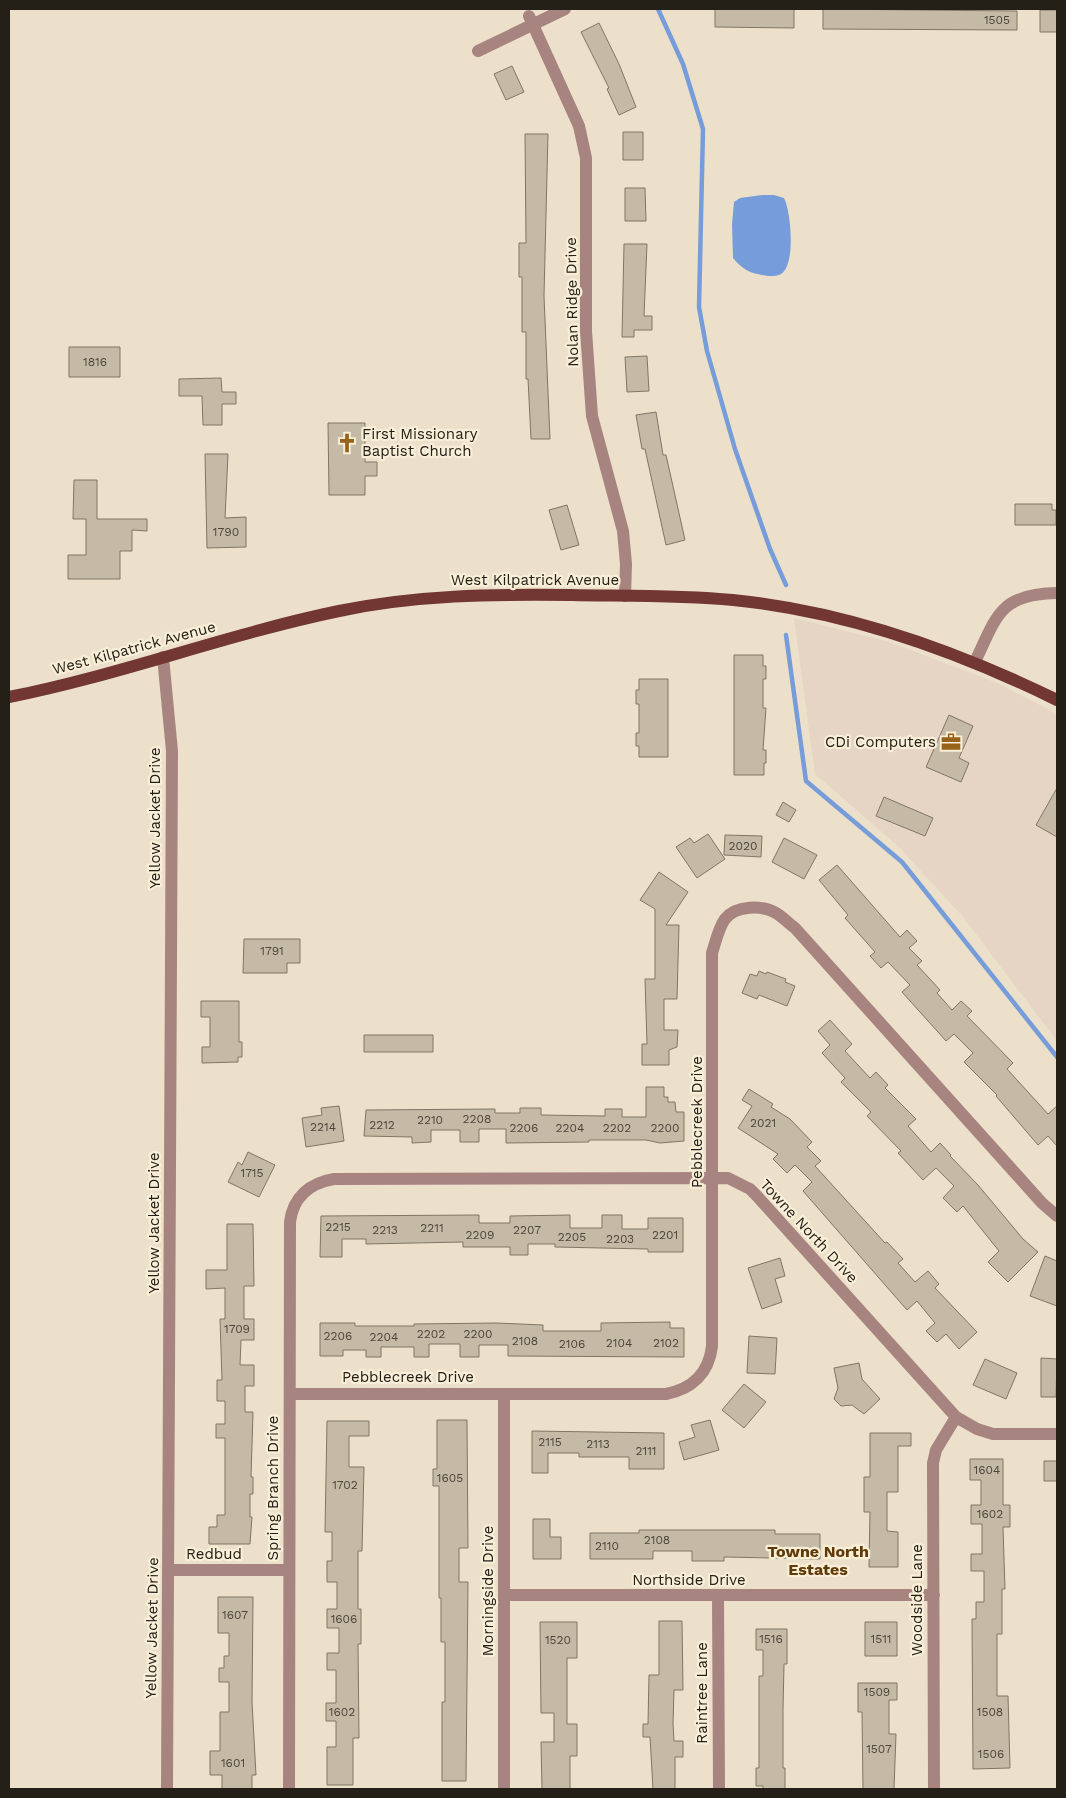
<svg xmlns="http://www.w3.org/2000/svg" width="1066" height="1798" font-family="'Work Sans',sans-serif">
  <rect width="100%" height="100%" fill="#ece0ca"/>
  <path fill="#e6d4c4" d="M794 618 889 642 997 683 1057 714V1041L964 918 898 846 815 774Z"/>
  <path fill="#779cda" d="M762 195H774L784 198C791 211 796 265 781 274 776 277 767 276 762 275 749 273 741 268 733 258L732 224 734 202 740 198Z"/>
  <g fill="none" stroke-linecap="round" stroke-linejoin="round">
    <path stroke="#779cda" stroke-width="4.5" d="M658 9 683 64 703 129 699 307 707 351 735 449 770 549 786 585
      M786 635 806 781 902 862 1057 1057"/>
  </g>
  <path fill="#c5baa5" stroke="#807663" d="M715 9H794V28L715 27Z
    M823 9 1017 11V30L823 29Z
    M1040 10H1057V32H1040Z
    M599 23 619 64 636 107 619 115 607 89 609 88 581 32Z
    M512 66 524 92 506 100 494 74Z
    M623 132H643V160H623Z
    M525 134H548L544 296 550 439H531L528 379H526V332H522V277H519V243H526Z
    M625 188H645L646 221H625Z
    M624 244H647L644 316H652V330H634V337H622Z
    M69 347H120V377H69Z
    M647 356 649 391 627 392 625 357Z
    M221 378 222 392H236V404H222V425H203L202 396H179V379Z
    M656 412 663 455H666L685 540 666 545 645 449H642L636 415Z
    M328 423H365V462H377V476H365V495H329Z
    M205 454H228L225 518 246 517V547L207 548Z
    M74 480H97V519H147V531L132 530V551H120V579H68V555H86V519H73Z
    M1015 504H1052V510H1056V525H1015Z
    M567 505 579 545 561 550 549 510Z
    M734 655H763V666H766V679H763V708H766L763 750H766V763H764V775H734Z
    M639 679H668V757H639V746H636V733H639V704H636V690H639Z
    M949 715 973 726 959 758 969 763 961 782 926 767Z
    M1057 788V837L1036 825Z
    M884 797 933 818 925 836 876 816Z
    M783 802 796 810 789 822 776 815Z
    M708 834 725 859 697 878 676 847 690 838 694 843Z
    M725 835 762 836 761 857 724 855Z
    M784 838 817 855 804 879 772 862Z
    M837 865 900 937 907 930 917 941 909 948 922 961 917 965 940 990 937 993 952 1010 961 1001 972 1011 967 1016 1013 1063 1007 1069 1048 1114 1057 1106V1146L1048 1136 1038 1145 996 1096 997 1095 964 1062 973 1053 954 1034 946 1041 902 992 910 985 888 962 881 968 870 956 875 952 845 918 848 915 819 880Z
    M659 872 688 892 666 925H679L677 999H664V1030H678L677 1047 669 1050V1065H642V1044H647L645 979H655V909L640 900Z
    M244 939H300V963H287V973H243Z
    M759 971 766 974 767 972 786 979 785 982 795 986 787 1006 759 995 757 999 742 993 750 974 757 976Z
    M201 1001H239V1042H242V1057H238V1062L202 1063V1047H210V1017H201Z
    M830 1020 852 1044 845 1051 870 1078 876 1072 888 1085 885 1088 916 1119 908 1126 931 1152 940 1143 951 1155 950 1156 978 1185 1023 1239 1038 1252 1008 1282 988 1262 999 1251 963 1206 957 1212 943 1198 954 1186 936 1168 923 1180 898 1153 901 1151 867 1116 871 1112 841 1082 845 1078 822 1053 830 1045 818 1031Z
    M364 1035H433V1052H364Z
    M646 1087H664V1097H668V1102H675L676 1112H684V1141L660 1143 646 1140H589V1142L506 1143V1129H479V1142H460V1130H431V1142L412 1143V1137L364 1136 366 1110 495 1109V1113H520V1108H541V1115L605 1116V1109H622V1117H646Z
    M749 1089 773 1104 771 1107 790 1119 812 1142 807 1147 821 1161 815 1166 885 1243 887 1242 903 1259 898 1263 915 1282 928 1271 939 1284 935 1288 977 1332 959 1349 946 1334 937 1342 926 1331 935 1323 917 1301 907 1310 803 1191 812 1182 795 1165 787 1173 773 1159 778 1154 738 1128 752 1106 742 1100Z
    M339 1106 344 1141 306 1147 302 1118 322 1115 321 1108Z
    M248 1152 275 1165 259 1197 228 1182 238 1162 242 1165Z
    M479 1215V1223H510V1216L570 1215V1228H602V1215H622V1229H648V1218H683V1252H648V1249L555 1247V1244H528V1255H510V1247H463V1242L366 1244V1239H342V1257H320L321 1216Z
    M227 1224H253L254 1286H244V1319H254V1340H241L240 1365H254V1386H245V1412H253L251 1477H253V1494H250V1517H252L250 1544H209V1527H217V1515H225V1438H216V1424H225V1401H217V1380H222L220 1319H225V1288L206 1289V1270H227Z
    M1045 1256 1057 1261V1306L1030 1296Z
    M780 1258 785 1276 775 1279 782 1302 762 1309 748 1268Z
    M670 1322V1328H684V1357L508 1356V1345H479V1357H460V1344H429V1357H414V1347H381V1357H366V1350H343V1356H320V1323H355V1326H414V1324L496 1323 543 1325V1331H601V1323Z
    M749 1336 777 1338 775 1374 747 1373Z
    M1041 1358 1057 1359 1056 1397H1041Z
    M985 1359 1017 1373 1006 1399 973 1385Z
    M859 1363 862 1379 880 1399 864 1414 852 1405 841 1406 834 1399 838 1388 834 1368Z
    M744 1384 766 1402 744 1428 722 1410Z
    M437 1420H467L468 1548H459V1582H468L466 1781H442V1702H445V1642H441V1598H439V1486H433V1469H437Z
    M710 1420 719 1450 684 1460 679 1442 695 1437 691 1425Z
    M327 1421H369V1436H349V1467H364L362 1551H358V1609H361V1644H358L359 1738H353V1785H327V1747H336V1721H326V1703H336V1670H327V1653H339V1628H327V1609H337V1582H327V1561H332V1532H325Z
    M532 1431 664 1433V1469H629V1457H579V1453H548V1473H532Z
    M870 1433H911V1446H898V1492H887V1531L898 1532V1567H869L870 1512H864V1477H870Z
    M970 1459H1003V1505H1010V1527H1003L1005 1589H1002V1634H997V1696H1008L1010 1768 973 1769 972 1619H976V1602H984V1571H971V1554H982V1524H971V1505H981V1480H970Z
    M1044 1461H1057V1481H1044Z
    M533 1519H550V1537H561V1559H533Z
    M639 1530H775V1534H820V1559L724 1557V1561H692V1551H653V1559H590V1533H639Z
    M218 1597H253L252 1702 256 1775H252V1789H222V1775H210V1751H220V1712H229V1682H219V1668H224V1656H229V1633H218Z
    M659 1621H682L683 1690H674L673 1724 674 1741H683V1757H675V1789H653L650 1737H643V1724H648L649 1675H659Z
    M540 1622H577V1658H567V1724H577V1756H570V1789H542L541 1742H554V1713H541Z
    M865 1622H897V1656H865Z
    M756 1629H787V1664H784L783 1710V1768H785V1789H763V1786H756V1768H759V1676H763V1650H756Z
    M858 1683H897V1700H889V1734H896L894 1789H863L862 1712H858Z"/>
  <g fill="none" stroke-linecap="round" stroke-linejoin="round">
    <path stroke="#a88481" stroke-width="12" d="M529 16 579 126 586 158V331L592 416 623 531 626 564 625 596
      M478 51 565 9
      M163 657 172 751 167 1789
      M975 662C997 615 1000 594 1057 593
      M290 1394H666C692 1389 709 1373 712 1346V953C716 941 718 929 725 919 736 905 762 905 776 913 783 917 789 924 795 928L1042 1203 1057 1216
      M504 1394V1789
      M169 1570H289
      M504 1595H934
      M718 1596 719 1789
      M289 1789 290 1222C293 1197 310 1183 334 1179L728 1178 750 1189 756 1195 956 1417 977 1429 993 1434H1057
      M934 1789 933 1463 936 1450 956 1417"/>
    <path stroke="#723633" stroke-width="12" d="M9 697C120 675 228 634 339 611 415 595 493 594 571 595 625 596 679 595 733 600 847 611 955 650 1057 700"/>
  </g>
  <defs>
    <symbol id="church-bare" viewBox="-9 -9 18 18"><path d="M-1.2-6h2.4v3.5h3.3v2.4h-3.3V6h-2.4V-.1h-3.3v-2.4h3.3Z" fill="#98621b" stroke="#f9eed7" stroke-width="2.5" paint-order="stroke"/></symbol>
    <symbol id="office-bare" viewBox="-9 -9 18 18"><path d="M-6-3h4V-5.5h4V-3h4V5H-6ZM-1-4.5V-3h2v-1.5ZM-6 0V1H6V0Z" fill="#98621b" stroke="#f9eed7" stroke-width="2.5" paint-order="stroke"/></symbol>
  </defs>
  <g fill-rule="evenodd">
    <use href="#church-bare" x="333" y="429" width="28" height="28"/>
    <use href="#office-bare" x="937" y="728" width="28" height="28"/>
  </g>
  <g text-anchor="middle" dominant-baseline="central" stroke-width="4.5" stroke-linejoin="round" paint-order="stroke">
    <g font-size="12" fill="#4c463b">
      <text x="997" y="20">1505</text>
      <text x="95" y="362">1816</text>
      <text x="226" y="532">1790</text>
      <text x="743" y="846">2020</text>
      <text x="272" y="951">1791</text>
      <text x="477" y="1119">2208</text>
      <text x="430" y="1120">2210</text>
      <text x="763" y="1123">2021</text>
      <text x="382" y="1125">2212</text>
      <text x="323" y="1127">2214</text>
      <text x="524" y="1128">2206</text>
      <text x="570" y="1128">2204</text>
      <text x="617" y="1128">2202</text>
      <text x="665" y="1128">2200</text>
      <text x="252" y="1173">1715</text>
      <text x="338" y="1227">2215</text>
      <text x="432" y="1228">2211</text>
      <text x="385" y="1230">2213</text>
      <text x="527" y="1230">2207</text>
      <text x="480" y="1235">2209</text>
      <text x="665" y="1235">2201</text>
      <text x="572" y="1237">2205</text>
      <text x="620" y="1239">2203</text>
      <text x="237" y="1329">1709</text>
      <text x="431" y="1334">2202</text>
      <text x="478" y="1334">2200</text>
      <text x="338" y="1336">2206</text>
      <text x="384" y="1337">2204</text>
      <text x="525" y="1341">2108</text>
      <text x="619" y="1343">2104</text>
      <text x="666" y="1343">2102</text>
      <text x="572" y="1344">2106</text>
      <text x="550" y="1442">2115</text>
      <text x="598" y="1444">2113</text>
      <text x="646" y="1451">2111</text>
      <text x="987" y="1470">1604</text>
      <text x="450" y="1478">1605</text>
      <text x="345" y="1485">1702</text>
      <text x="990" y="1514">1602</text>
      <text x="657" y="1540">2108</text>
      <text x="607" y="1546">2110</text>
      <text x="235" y="1615">1607</text>
      <text x="344" y="1619">1606</text>
      <text x="771" y="1639">1516</text>
      <text x="881" y="1639">1511</text>
      <text x="558" y="1640">1520</text>
      <text x="877" y="1692">1509</text>
      <text x="342" y="1712">1602</text>
      <text x="990" y="1712">1508</text>
      <text x="879" y="1749">1507</text>
      <text x="991" y="1754">1506</text>
      <text x="233" y="1763">1601</text>
    </g>
    <g font-size="15" fill="#242018" stroke="#f9eed7">
      <text transform="translate(572 302) rotate(-91)">Nolan Ridge Drive</text>
      <text x="535" y="580">West Kilpatrick Avenue</text>
      <text transform="translate(134 648) rotate(-15)">West Kilpatrick Avenue</text>
      <text transform="translate(155 818) rotate(-90)">Yellow Jacket Drive</text>
      <text transform="translate(697 1122) rotate(-90)">Pebblecreek Drive</text>
      <text transform="translate(154 1223) rotate(-90)">Yellow Jacket Drive</text>
      <text transform="translate(809 1231) rotate(47)">Towne North Drive</text>
      <text x="408" y="1377">Pebblecreek Drive</text>
      <text transform="translate(273 1488) rotate(-90)">Spring Branch Drive</text>
      <text x="214" y="1554">Redbud</text>
      <text x="689" y="1580">Northside Drive</text>
      <text transform="translate(488 1591) rotate(-90)">Morningside Drive</text>
      <text transform="translate(917 1600) rotate(-90)">Woodside Lane</text>
      <text transform="translate(152 1628) rotate(-89)">Yellow Jacket Drive</text>
      <text transform="translate(702 1693) rotate(-90)">Raintree Lane</text>
    </g>
    <g font-size="15" fill="#242018" stroke="#f9eed7" text-anchor="start">
      <text x="362" y="434">First Missionary<tspan x="362" dy="17">Baptist Church</tspan></text>
      <text x="936" y="742" text-anchor="end">CDi Computers</text>
    </g>
    <g font-size="16" font-weight="bold" fill="#603b09" stroke="#f9eed7">
      <text x="818" y="1551">Towne North<tspan x="818" dy="18">Estates</tspan></text>
    </g>
  </g>
  <rect width="1066" height="1798" fill="none" stroke="#242018" stroke-width="20"/>
</svg>
